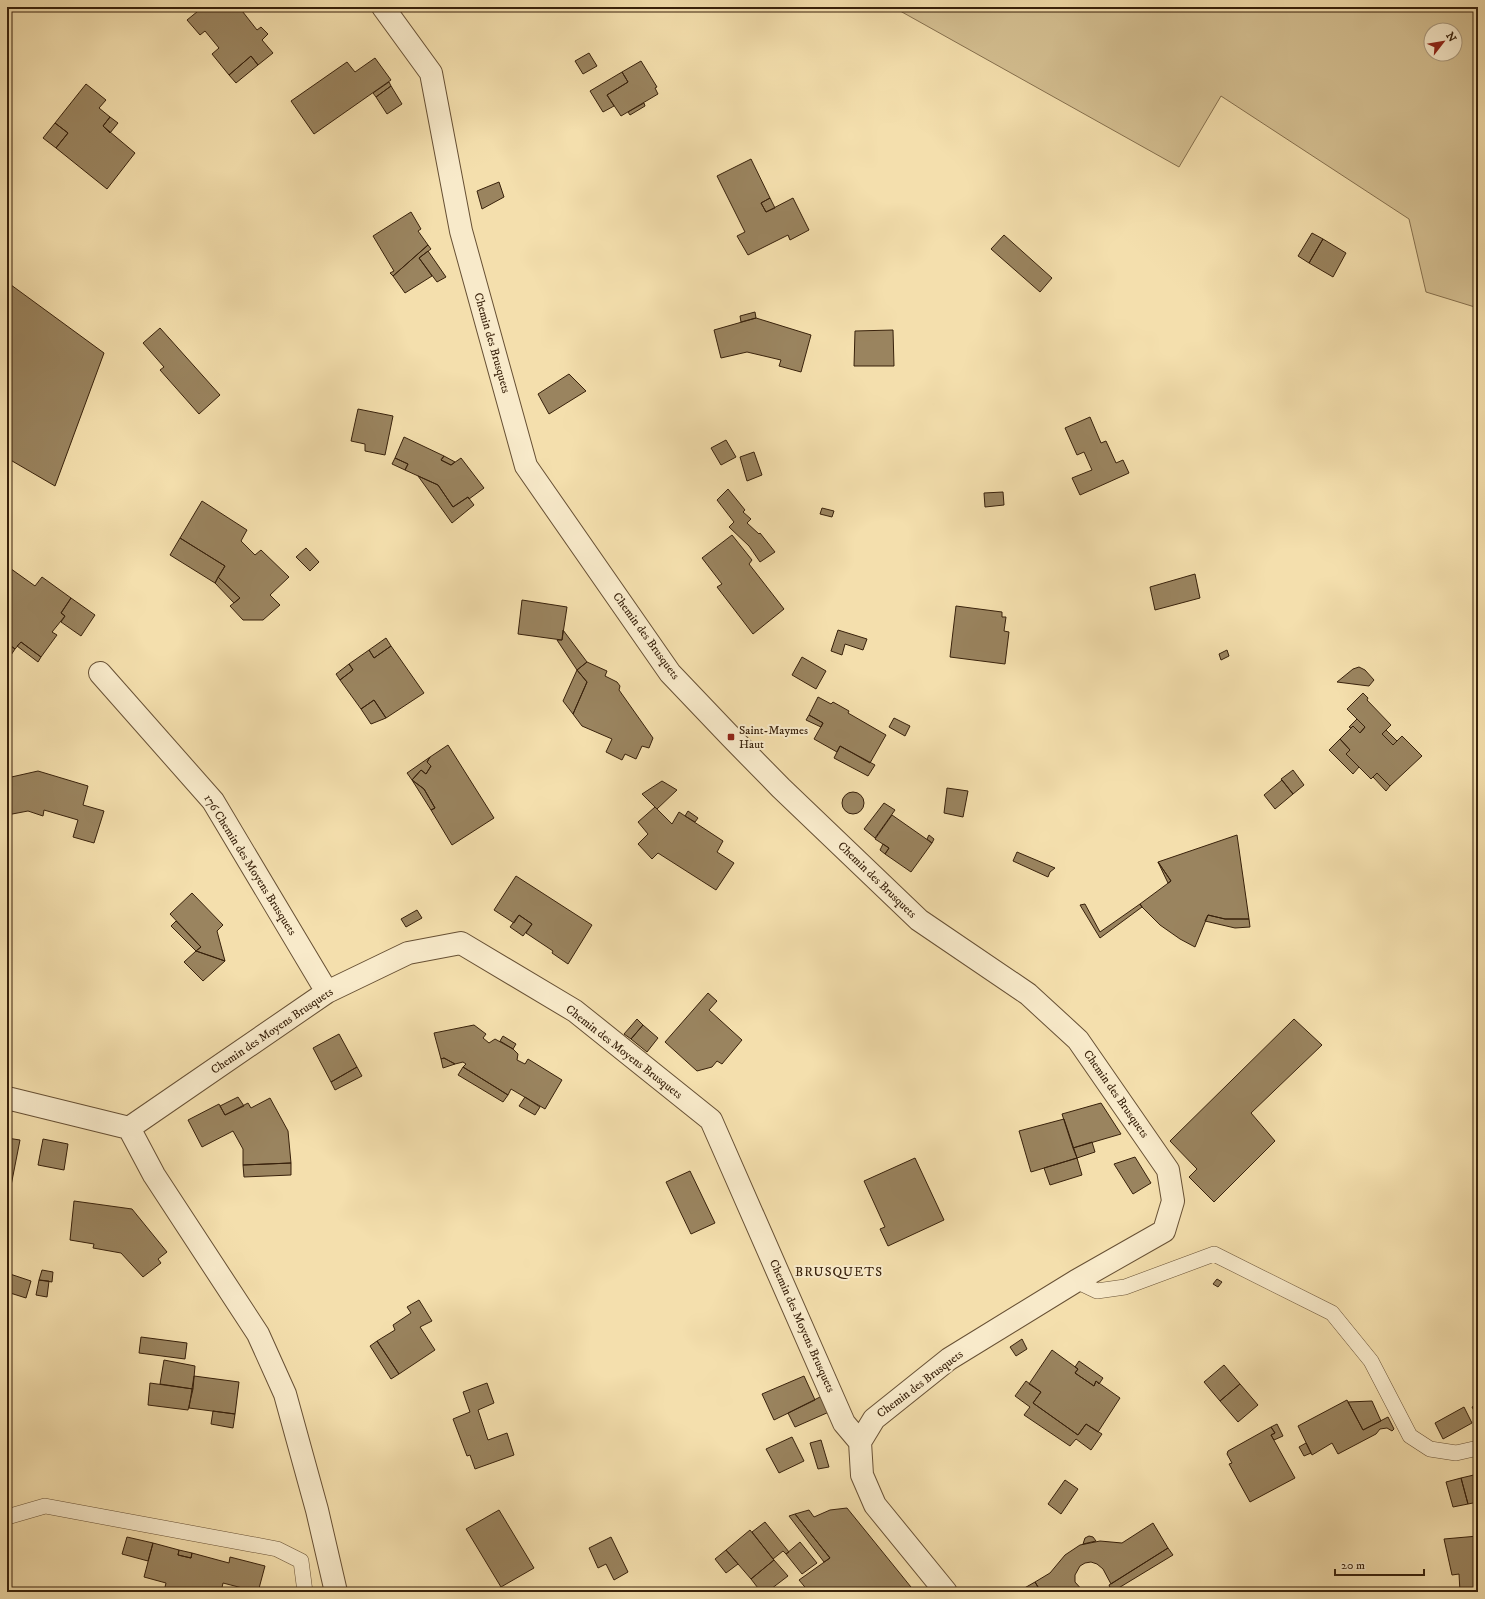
<svg xmlns="http://www.w3.org/2000/svg" width="1485" height="1599" font-family="'IM FELL DW Pica',serif">
  <rect width="100%" height="100%" fill="#f4dfad"/>
  <filter id="stains"><feTurbulence type="fractalNoise" baseFrequency=".005" numOctaves="4"/><feColorMatrix values="0 0 0 0 .2 0 0 0 0 .09 0 0 0 0 .02 0 0 0 .5 -.17"/></filter>
  <radialGradient id="worn" r=".72"><stop offset=".6" stop-color="#630" stop-opacity="0"/><stop offset="1" stop-color="#630" stop-opacity=".3"/></radialGradient>
  <path fill="#d4bf91" stroke="#86704e" fill-rule="evenodd" d="M893 7H1478V308L1426 292 1409 219 1221 96 1179 167ZM1431 30H1455V54H1431Z"/>
  <path fill="#9a845f" stroke="#38210b" d="M203 7H239L257 30 261 27 268 34 262 40 273 53 258 65 251 56 229 75 212 54 219 48 205 31 200 35 187 20Z
    M589 53 597 66 583 74 575 61Z
    M251 56 258 65 236 83 229 75Z
    M375 58 391 80 314 134 291 101 347 62 355 72Z
    M641 61 657 87 655 88 658 94 621 116 607 95 628 82 622 72Z
    M622 72 628 82 607 95 614 106 603 112 590 91Z
    M389 82 391 86 376 97 373 93Z
    M86 84 106 100 99 108 110 117 103 126 135 153 107 189 56 148 68 133 55 123Z
    M391 86 402 104 387 114 376 97Z
    M644 103 645 106 630 115 628 112Z
    M110 117 118 123 110 133 103 126Z
    M55 123 68 133 56 148 43 138Z
    M751 159 770 198 761 203 766 212 793 198 809 230 790 240 788 235 748 255 737 236 745 232 717 176Z
    M499 182 504 197 482 209 477 191Z
    M770 198 775 208 766 212 761 203Z
    M411 212 421 229 418 231 428 245 393 276 390 273 394 271 373 236Z
    M1312 233 1323 239 1309 263 1298 256Z
    M1004 235 1052 278 1040 292 991 249Z
    M1323 239 1346 253 1333 277 1309 263Z
    M428 245 431 249 419 258 432 276 405 293 393 276Z
    M428 251 446 277 437 282 419 258Z
    M7 282 104 353 55 486 7 458Z
    M755 312 756 318 741 322 740 316Z
    M756 318 811 335 801 372 779 366 781 360 747 352 721 358 714 330Z
    M160 328 220 395 199 414 160 370 164 367 143 343Z
    M893 330 894 366H854L855 331Z
    M569 374 586 391 549 414 538 394Z
    M358 409 393 416 385 455 365 451V444L351 441Z
    M1090 417 1101 443 1106 441 1116 463 1123 460 1129 473 1080 495 1072 478 1092 470 1084 452 1077 455 1065 428Z
    M404 437 444 456 441 460 451 465 461 458 484 488 469 499 468 497 453 507 438 485 405 470 408 464 395 458Z
    M726 440 736 457 721 465 711 448Z
    M754 452 762 475 747 481 740 457Z
    M444 456 455 462 451 465 441 460Z
    M395 458 408 464 405 470 392 464Z
    M418 476 438 485 453 507 468 497 474 505 452 523Z
    M728 489 745 510 743 512 751 519 747 523 759 534 760 533 775 552 760 562 749 546 729 527 734 522 717 500Z
    M1003 492 1004 505 985 507 984 493Z
    M202 501 247 530 241 541 255 555 261 550 289 577 270 595 280 605 263 620H243L230 606 240 598 218 577 225 566 180 538Z
    M822 508 834 511 832 517 820 514Z
    M732 535 752 560 749 564 784 609 753 634 717 587 722 584 702 558Z
    M180 538 225 566 215 583 170 555Z
    M306 548 319 562 310 571 296 557Z
    M7 566 35 586 42 577 71 598 61 613 65 616 52 632 57 635 41 657 21 642 15 649 7 643Z
    M1195 574 1200 598 1155 610 1150 587Z
    M218 577 240 598 234 603 215 583Z
    M71 598 95 615 81 636 61 622 65 616 61 613Z
    M522 600 567 607 562 640 518 634Z
    M956 606 1002 612V617H1006L1004 631 1009 632 1005 664 950 657Z
    M563 630 587 662 577 670 557 640H562Z
    M838 630 867 639 863 650 845 644 842 655 831 651Z
    M386 638 391 646 374 658 369 650Z
    M21 642 41 657 38 662 17 646Z
    M7 643 15 649 11 655 7 653Z
    M391 646 424 693 386 718 374 700 361 709 340 680 353 670 349 664 369 650 374 658Z
    M1227 650 1229 656 1221 660 1219 654Z
    M802 657 826 671 816 689 792 675Z
    M587 662 607 671 605 676 617 682 620 686 619 690 653 738 649 748 642 746 636 759 625 754 622 760 606 752 612 739 582 726 573 714 587 682 577 670Z
    M349 664 353 670 340 680 336 674Z
    M1359 667 1365 670 1374 680 1369 686 1337 682 1353 669Z
    M577 670 587 682 573 714 563 701Z
    M1363 693 1368 698 1367 700 1391 725 1382 734 1393 745 1402 736 1422 756 1390 786 1377 773 1371 779 1346 754 1350 750 1340 739 1353 726 1360 733 1365 727 1347 709Z
    M818 697 831 704 833 702 849 711 848 713 886 735 870 763 840 746 837 752 814 739 823 723 809 715Z
    M374 700 386 718 371 724 361 709Z
    M809 715 823 723 821 727 806 720Z
    M894 718 910 726 905 736 889 727Z
    M1357 719 1365 727 1360 733 1353 726 1351 728 1349 727Z
    M1386 730 1397 741 1393 745 1382 734Z
    M1340 739 1350 750 1346 754 1359 767 1353 774 1329 750Z
    M448 745 494 818 452 845 431 810 435 808 424 789 412 780 421 770 426 774 431 766 427 762 430 757Z
    M840 746 875 765 868 776 834 758Z
    M430 757 427 762 431 766 426 774 421 770 412 780 407 773Z
    M1293 770 1304 785 1293 794 1281 779Z
    M38 771 88 786 83 805 104 811 94 843 73 837 78 820 44 810 43 816 28 811 7 815V778Z
    M1377 773 1390 786 1386 791 1373 777Z
    M412 780 424 789 435 808 431 810Z
    M1282 780 1293 794 1275 809 1264 795Z
    M662 781 677 790 657 809 642 794Z
    M947 788 968 791 963 817 944 813Z
    M842 803a11 11 0 1 1 22 0a11 11 0 1 1-22 0Z
    M884 803 895 810 875 838 864 829Z
    M655 807 672 824 679 812 723 841 717 852 734 863 716 890 658 853 652 859 638 844 648 834 638 822Z
    M688 811 698 818 695 822 685 816Z
    M892 815 932 843 911 872 885 854 889 848 875 839Z
    M929 835 934 839 932 843 927 839Z
    M1237 835 1249 919H1225L1208 915 1195 947 1180 939 1160 925 1142 907 1140 904 1171 881 1158 862Z
    M883 844 889 848 885 854 880 850Z
    M1017 852 1055 868 1050 872 1048 877 1013 861Z
    M1158 862 1171 881 1168 883Z
    M516 876 592 925 568 964 552 953 553 951 526 933 532 924 519 915 514 923 494 910Z
    M192 893 223 925 217 931 225 961 196 951 201 947 170 914Z
    M1085 904 1100 932 1140 904 1142 907 1100 938 1080 905Z
    M417 910 422 918 406 927 401 919Z
    M519 915 532 924 523 936 510 927Z
    M1208 915 1225 919H1249L1250 927 1235 928 1205 921Z
    M176 921 201 947 196 951 171 926Z
    M196 951 225 961 203 981 184 962Z
    M708 993 717 1001 709 1010 742 1040 722 1064 717 1061 712 1067 697 1071 665 1042Z
    M637 1019 643 1025 631 1039 624 1034Z
    M1294 1019 1322 1045 1251 1113 1275 1141 1214 1202 1189 1177 1197 1169 1170 1141Z
    M474 1025 486 1034 483 1038 489 1043 495 1039 513 1049 518 1054 517 1060 525 1064 528 1059 562 1080 545 1109 511 1089 508 1095 463 1067 466 1064 463 1062 455 1064 444 1058 441 1059 434 1033Z
    M643 1025 658 1038 647 1052 631 1039Z
    M339 1034 357 1067 331 1082 313 1048Z
    M503 1036 516 1044 513 1049 500 1041Z
    M444 1058 455 1064 443 1068 441 1059Z
    M357 1067 362 1076 335 1090 331 1082Z
    M463 1067 508 1095 503 1102 458 1075Z
    M238 1097 244 1106 225 1115 220 1106Z
    M525 1097 540 1107 535 1115 519 1106Z
    M270 1098 288 1131 291 1163 243 1165V1149L233 1131 202 1147 188 1120 219 1104 225 1115 248 1103 251 1108Z
    M1101 1103 1121 1134 1073 1148 1062 1114Z
    M1064 1119 1077 1158 1031 1172 1019 1131Z
    M7 1138 20 1140 8 1201H7Z
    M43 1139 68 1144 64 1170 38 1165Z
    M1092 1142 1095 1152 1077 1158 1073 1148Z
    M1135 1157 1151 1183 1133 1194 1114 1164Z
    M915 1158 944 1220 888 1246 880 1229 885 1227 864 1181Z
    M1077 1158 1082 1175 1050 1185 1044 1168Z
    M291 1163V1175L244 1177 243 1165Z
    M690 1171 715 1223 691 1234 666 1182Z
    M74 1201 132 1209 167 1252 158 1259 161 1263 143 1277 121 1253 93 1248 94 1244 70 1240Z
    M42 1270 53 1272 52 1282 39 1280Z
    M7 1273 31 1281 26 1298 7 1292Z
    M1217 1279 1222 1282 1218 1287 1213 1284Z
    M39 1280 49 1281 47 1297 36 1295Z
    M419 1300 432 1321 420 1327 435 1350 399 1374 377 1341 395 1330 393 1325 411 1313 407 1307Z
    M141 1337 187 1343 185 1359 139 1353Z
    M1022 1339 1027 1349 1016 1356 1010 1347Z
    M377 1341 399 1374 391 1379 370 1346Z
    M1052 1350 1078 1369 1075 1373 1094 1386 1096 1381 1120 1398 1098 1432 1086 1424 1078 1435 1033 1403 1041 1392 1029 1384Z
    M164 1360 195 1366 193 1389 160 1384Z
    M1079 1361 1103 1378 1099 1384 1096 1381 1094 1386 1075 1373 1078 1369 1075 1367Z
    M1224 1365 1240 1384 1220 1401 1204 1382Z
    M194 1376 239 1382 235 1414 189 1408Z
    M804 1376 815 1400 774 1420 762 1394Z
    M1026 1381 1041 1392 1033 1403 1078 1435 1086 1424 1102 1434 1091 1450 1076 1439 1070 1446 1024 1415 1030 1407 1015 1396Z
    M150 1383 193 1389 188 1410 148 1405Z
    M487 1383 494 1403 478 1410 488 1440 507 1433 514 1455 475 1469 470 1455 467 1456 453 1419 470 1412 463 1392Z
    M1240 1384 1258 1405 1238 1422 1220 1401Z
    M822 1396 829 1412 795 1427 788 1413Z
    M1347 1400 1363 1430 1388 1417 1394 1429 1392 1431 1387 1428 1380 1429 1376 1434 1338 1454 1332 1443 1312 1455 1298 1426Z
    M1372 1401 1381 1421 1363 1430 1348 1402Z
    M1478 1404V1418L1472 1407Z
    M1464 1407 1472 1423 1443 1439 1435 1423Z
    M213 1411 235 1414 233 1428 211 1424Z
    M1277 1424 1283 1436 1274 1440 1271 1435 1275 1433 1271 1427Z
    M1271 1427 1275 1433 1271 1435 1295 1478 1250 1502 1229 1464 1232 1463 1227 1454 1228 1451Z
    M792 1437 804 1461 779 1473 766 1449Z
    M821 1440 829 1467 818 1469 810 1443Z
    M1306 1443 1311 1453 1304 1456 1299 1447Z
    M1478 1474V1502L1468 1504 1461 1478Z
    M1461 1478 1468 1504 1453 1507 1446 1482Z
    M1065 1480 1078 1489 1061 1514 1048 1504Z
    M847 1508 915 1592H809L799 1580 830 1558 795 1514 809 1510 814 1517 830 1510Z
    M499 1510 534 1568 501 1587 466 1529Z
    M795 1514 830 1558 824 1562 789 1516Z
    M765 1522 789 1552 786 1554 783 1551 773 1559 752 1532Z
    M1153 1523 1168 1548 1111 1584 1103 1569 1097 1564 1091 1562 1085 1563 1080 1566 1075 1575V1582L1084 1592H1041L1035 1582 1050 1573 1065 1555 1080 1545 1100 1541 1122 1543Z
    M750 1530 774 1560 751 1579 726 1550Z
    M1089 1536 1093 1537 1096 1541 1083 1544 1085 1538Z
    M1478 1536V1592H1460L1459 1574 1452 1575 1444 1539Z
    M127 1537 153 1543 148 1561 122 1554Z
    M611 1537 628 1572 614 1580 606 1564 598 1568 589 1548Z
    M800 1542 817 1563 802 1574 786 1554Z
    M153 1543 179 1550 178 1555 191 1558 192 1553 229 1563 230 1557 265 1566 258 1592 223 1583 221 1592H201L187 1589 186 1592 164 1591 166 1583 144 1577Z
    M1168 1548 1173 1555 1112 1592 1109 1585Z
    M179 1550 192 1553 191 1558 178 1555Z
    M726 1550 738 1564 726 1573 715 1559Z
    M774 1560 788 1576 767 1592H761L751 1579Z
    M1035 1582 1041 1592H1023L1021 1590Z"/>
  <g fill="none" stroke-linecap="round" stroke-linejoin="round">
    <defs>
      <path id="service" d="M1076 1281 1097 1291 1125 1287 1214 1254 1332 1313 1371 1361 1410 1436 1430 1449 1456 1453 1478 1448
        M7 1517 45 1506 277 1549 301 1561 305 1592"/>
      <path id="minor" d="M383 7 431 73 461 231 526 466 670 673 731 737 781 788 919 920 1028 994 1078 1040 1168 1170 1173 1201 1164 1231 1076 1281 949 1359 874 1419 860 1442 862 1475 875 1505 946 1592
        M100 673 213 801 327 992
        M7 1098 129 1128 327 992 408 953 461 943 575 1011 711 1120 844 1423 860 1442
        M129 1128 154 1175 258 1334 285 1394 317 1510 336 1592"/>
    </defs>
    <use href="#service" stroke="#675034" stroke-width="16"/>
    <use href="#minor" stroke="#675034" stroke-width="24"/>
    <use href="#service" stroke="#f8eaca" stroke-width="15"/>
    <use href="#minor" stroke="#f8eaca" stroke-width="22"/>
  </g>
  <rect fill="#8f2418" stroke="#f8eaca" stroke-width="1.5" x="727" y="733" width="8" height="8" rx="2"/>
  <g text-anchor="middle" dominant-baseline="central" stroke-width="4" stroke-linejoin="round" paint-order="stroke">
    <g font-size="12" fill="#38210b" stroke="#f8eaca">
      <text transform="translate(492 343) rotate(74)">Chemin des Brusquets</text>
      <text transform="translate(646 636) rotate(54)">Chemin des Brusquets</text>
      <text transform="translate(250 865) rotate(58)">176 Chemin des Moyens Brusquets</text>
      <text transform="translate(877 880) rotate(44)">Chemin des Brusquets</text>
      <text transform="translate(272 1031) rotate(-34)">Chemin des Moyens Brusquets</text>
      <text transform="translate(624 1052) rotate(38)">Chemin des Moyens Brusquets</text>
      <text transform="translate(1116 1094) rotate(55)">Chemin des Brusquets</text>
      <text transform="translate(802 1326) rotate(66)">Chemin des Moyens Brusquets</text>
      <text transform="translate(920 1384) rotate(-37)">Chemin des Brusquets</text>
    </g>
    <g font-size="12" fill="#38210b" stroke="#f8eaca" text-anchor="start">
      <text x="739" y="730">Saint-Maymes<tspan x="739" dy="14">Haut</tspan></text>
    </g>
    <g font-size="13" letter-spacing="1" fill="#38210b" stroke="#f8eaca">
      <text x="839" y="1272">BRUSQUETS</text>
    </g>
  </g>
  <rect width="1485" height="1599" fill="none" stroke="#f4dfad" stroke-width="24"/>
  <rect x="8" y="8" width="1469" height="1583" fill="none" stroke="#38210b" stroke-width="2"/>
  <rect x="12" y="12" width="1461" height="1575" fill="none" stroke="#38210b"/>
  <g transform="translate(1443 42) rotate(59)"><circle r="19" fill="#f8eaca" stroke="#ab9a7e"/>
  <path d="M0-3L7 15L0 10L-7 15Z" fill="#8f2418"/>
  <text y="-6" font-size="11" font-weight="bold" text-anchor="middle" fill="#38210b">N</text>
  </g>
  <path d="M1335 1569v6h89v-6" fill="none" stroke="#38210b" stroke-width="2"/>
  <text x="1341" y="1569" font-size="12" fill="#38210b" stroke="#f8eaca" stroke-width="3" paint-order="stroke">20 m</text>
  <rect width="100%" height="100%" filter="url(#stains)"/>
  <rect width="100%" height="100%" fill="url(#worn)"/>
</svg>
